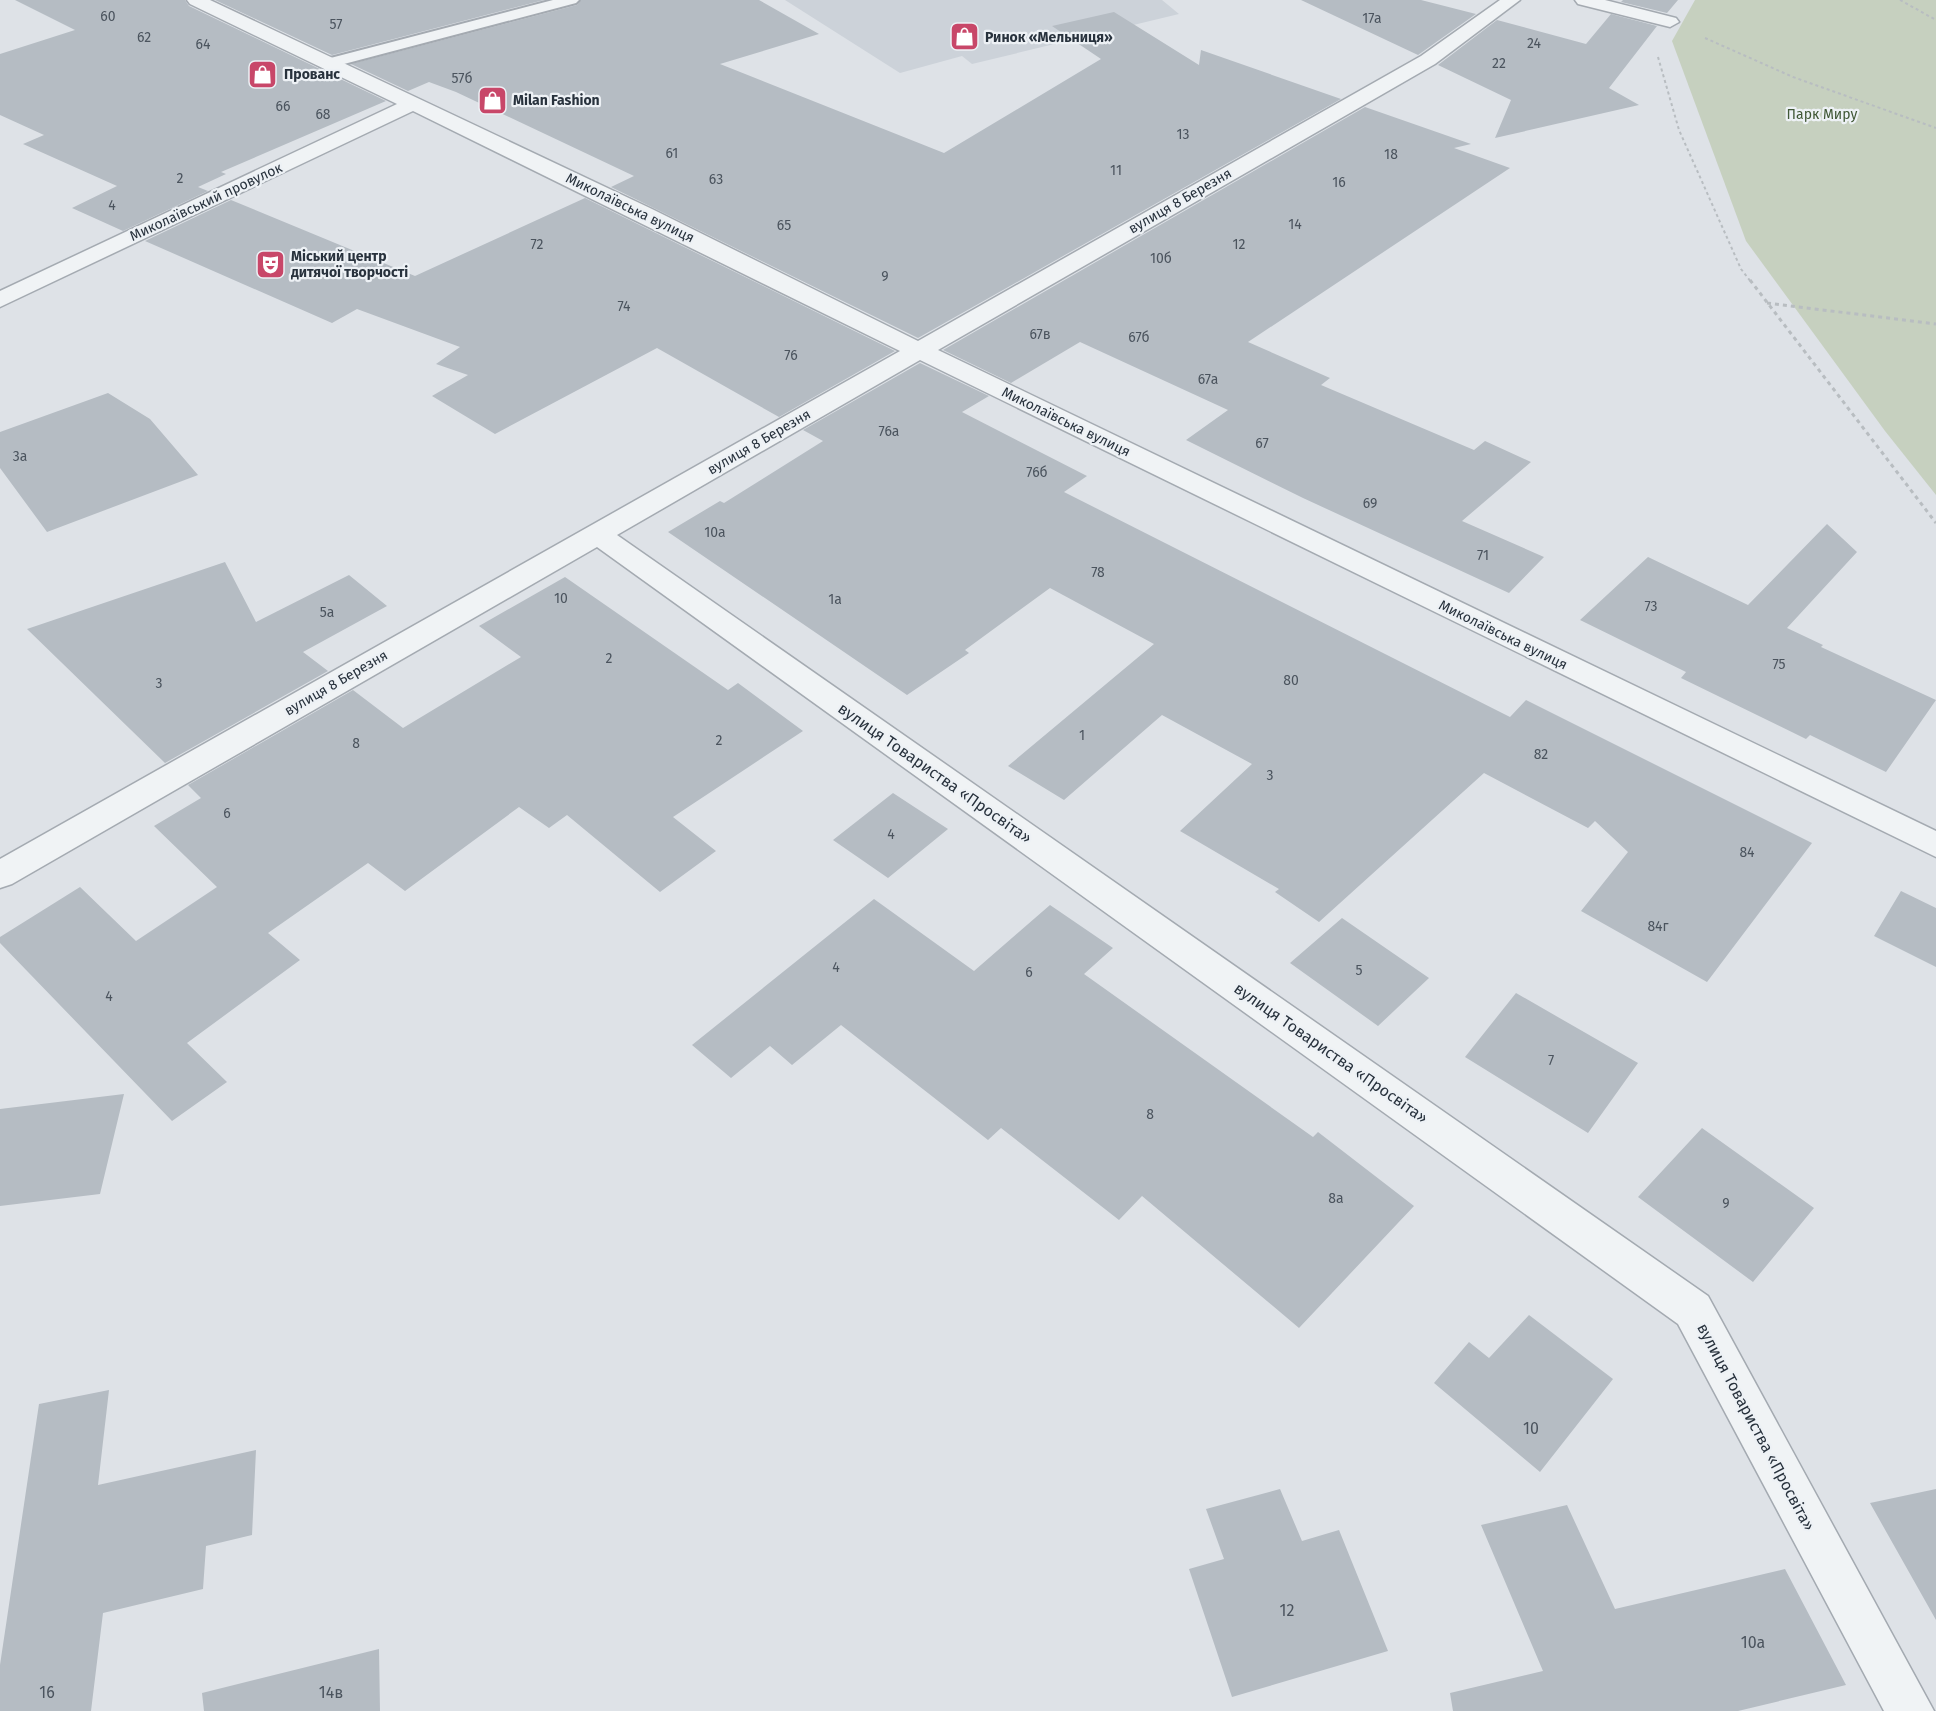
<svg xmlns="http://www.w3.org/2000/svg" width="1936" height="1711" font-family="'Fira Sans',sans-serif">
  <rect width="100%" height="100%" fill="#dee2e7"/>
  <path fill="#ccd2d9" d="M785 0H1162L1179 14 972 64 962 56 900 73Z"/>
  <path fill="#c6d0bf" d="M1695 0H1936V495L1885 431 1746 241 1672 41Z"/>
  <path fill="#b5bcc3" d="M15 0H185L189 6 386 101 221 172 226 174 198 187 208 191 123 231 72 208 117 186 23 144 44 135 0 115V54L75 30Z
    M215 0H544L332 55Z
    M581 0H759L819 34 720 64 944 153 1101 59 1052 26 1114 12 1199 65 1201 50 1341 99 918 338 611 187 634 176 456 92 429 82 408 91 351 64 577 5Z
    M1301 0H1421L1476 14 1418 55Z
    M1623 0H1678L1667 13 1621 2Z
    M1611 14 1657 26 1609 88 1639 105 1495 138 1511 100 1438 65 1497 20 1586 44Z
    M1365 107 1471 144 1454 148 1510 168 1248 342 1330 378 1321 385 1474 450 1485 441 1531 462 1462 521 1544 557 1509 593 1303 498 1186 440 1228 410 1080 342 1011 383 943 350Z
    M585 198 895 351 779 417 657 348 495 434 432 396 468 375 436 364 460 347 357 309 332 323 145 241 231 200 415 276Z
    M920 363 989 396 962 412 1087 476 1064 492 1510 717 1526 700 1812 843 1707 982 1581 911 1628 852 1595 821 1588 828 1484 773 1319 922 1275 892 1279 889 1180 831 1252 764 1162 715 1064 800 1008 766 1154 644 1050 588 965 650 969 653 907 695 668 532 720 501 724 503 823 441 803 430Z
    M108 393 150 419 198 475 47 532 0 468V432Z
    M1827 524 1857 552 1787 628 1823 645 1821 647 1936 700 1886 772 1810 735 1806 739 1681 678 1686 672 1580 620 1648 557 1748 605Z
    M225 562 256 622 349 575 387 606 303 652 328 671 165 763 27 629Z
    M565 577 728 690 738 683 803 731 673 817 716 851 660 892 567 815 549 828 519 807 405 891 368 863 268 933 300 960 187 1043 227 1082 172 1121 0 943V937L80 887 136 941 217 887 154 826 201 798 188 785 353 690 403 728 521 657 479 626Z
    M893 793 948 829 888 878 833 840Z
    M1901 891 1936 908V967L1874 936Z
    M874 899 974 971 1050 905 1113 948 1084 974 1313 1137 1318 1132 1414 1206 1299 1328 1142 1196 1119 1220 1001 1128 988 1140 841 1025 792 1065 770 1046 731 1078 692 1045Z
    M1342 918 1429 978 1378 1026 1290 963Z
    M1516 993 1638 1063 1588 1133 1465 1057Z
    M124 1094 100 1194 0 1206V1109Z
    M1702 1128 1814 1208 1753 1282 1638 1197Z
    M1529 1315 1613 1379 1540 1472 1434 1383 1469 1342 1489 1358Z
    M109 1390 98 1485 256 1450 252 1535 206 1546 203 1589 103 1613 91 1711H0V1665L39 1404Z
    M1280 1489 1302 1541 1339 1530 1388 1651 1232 1697 1189 1569 1224 1559 1206 1509Z
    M1936 1489V1620L1870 1503Z
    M1567 1505 1615 1609 1785 1569 1846 1685 1738 1711H1453L1450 1693 1543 1671 1481 1525Z
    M379 1649 380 1711H204L202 1693Z"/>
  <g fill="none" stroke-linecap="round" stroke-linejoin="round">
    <defs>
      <path id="service" d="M553 0H579L576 3 325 69 317 64 319 61Z"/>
      <path id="minor" d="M187 0H210L652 209 918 341 1421 56 1500 0H1520L1435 64 938 350 1936 831V857L920 360 617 535 1708 1296 1934 1711H1884L1678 1324 597 547 12 884 0 888V859L900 351 413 111 0 307V291L397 104 190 4Z
        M1575 0H1605L1676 18 1679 22 1670 27 1578 4Z"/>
    </defs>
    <use href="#service" stroke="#a4aab1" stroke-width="4"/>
    <use href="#minor" stroke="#a4aab1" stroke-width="3"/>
    <path stroke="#b8bdc1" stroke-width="2" stroke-dasharray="3 3" stroke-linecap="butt" d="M1900 0 1936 20
      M1705 38 1793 77 1936 128
      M1658 57 1679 130 1741 269 1751 282"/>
    <path stroke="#b8bdc1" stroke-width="3" stroke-dasharray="4 4" stroke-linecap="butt" d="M1750 280 1936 523
      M1767 303 1936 324"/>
    <use href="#service" fill="#f0f3f5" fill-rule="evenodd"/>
    <use href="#minor" fill="#f0f3f5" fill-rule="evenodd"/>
  </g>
  <defs>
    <symbol id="shop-square" viewBox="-11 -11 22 22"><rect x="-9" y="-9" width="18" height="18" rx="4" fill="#c84769" stroke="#edf1f5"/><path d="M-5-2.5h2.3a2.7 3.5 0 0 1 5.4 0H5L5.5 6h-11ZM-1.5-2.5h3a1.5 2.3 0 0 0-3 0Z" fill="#fff"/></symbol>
    <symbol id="theatre-square" viewBox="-11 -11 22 22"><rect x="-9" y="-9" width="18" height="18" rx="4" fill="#c84769" stroke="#edf1f5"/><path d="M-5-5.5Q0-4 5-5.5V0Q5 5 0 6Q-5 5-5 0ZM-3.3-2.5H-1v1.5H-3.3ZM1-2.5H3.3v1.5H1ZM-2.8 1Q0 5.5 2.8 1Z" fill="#fff"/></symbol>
  </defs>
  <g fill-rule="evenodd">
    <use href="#shop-square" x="948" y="20" width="33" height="33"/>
    <use href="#shop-square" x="246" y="58" width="33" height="33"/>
    <use href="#shop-square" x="476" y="84" width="33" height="33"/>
    <use href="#theatre-square" x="254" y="248" width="33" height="33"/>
  </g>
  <g text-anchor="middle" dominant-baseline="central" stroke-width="4.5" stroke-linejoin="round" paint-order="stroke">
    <g font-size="14" fill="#4b545e">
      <text x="108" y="16">60</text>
      <text x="1372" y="18">17а</text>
      <text x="336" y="24">57</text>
      <text x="144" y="37">62</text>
      <text x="1534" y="43">24</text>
      <text x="203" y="44">64</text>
      <text x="1499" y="63">22</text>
      <text x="462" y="78">57б</text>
      <text x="283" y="106">66</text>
      <text x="323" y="114">68</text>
      <text x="1183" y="134">13</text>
      <text x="672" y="153">61</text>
      <text x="1391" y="154">18</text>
      <text x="1116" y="170">11</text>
      <text x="180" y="178">2</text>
      <text x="716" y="179">63</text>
      <text x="1339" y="182">16</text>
      <text x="112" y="205">4</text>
      <text x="1295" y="224">14</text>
      <text x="784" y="225">65</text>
      <text x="537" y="244">72</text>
      <text x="1239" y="244">12</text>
      <text x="1161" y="258">10б</text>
      <text x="885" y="276">9</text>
      <text x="624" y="306">74</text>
      <text x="1040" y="334">67в</text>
      <text x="1139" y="337">67б</text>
      <text x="791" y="355">76</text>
      <text x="1208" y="379">67а</text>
      <text x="889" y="431">76а</text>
      <text x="1262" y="443">67</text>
      <text x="20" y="456">3а</text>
      <text x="1037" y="472">76б</text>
      <text x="1370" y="503">69</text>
      <text x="715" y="532">10а</text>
      <text x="1483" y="555">71</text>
      <text x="1098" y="572">78</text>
      <text x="561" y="598">10</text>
      <text x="835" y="599">1а</text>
      <text x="1651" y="606">73</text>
      <text x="327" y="612">5а</text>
      <text x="609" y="658">2</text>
      <text x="1779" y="664">75</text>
      <text x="1291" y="680">80</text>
      <text x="159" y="683">3</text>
      <text x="1082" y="735">1</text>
      <text x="719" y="740">2</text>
      <text x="356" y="743">8</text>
      <text x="1541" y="754">82</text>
      <text x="1270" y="775">3</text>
      <text x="227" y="813">6</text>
      <text x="891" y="834">4</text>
      <text x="1747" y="852">84</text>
      <text x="1658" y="926">84г</text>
      <text x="836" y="967">4</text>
      <text x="1359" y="970">5</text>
      <text x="1029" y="972">6</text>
      <text x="109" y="996">4</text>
      <text x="1551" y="1060">7</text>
      <text x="1150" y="1114">8</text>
      <text x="1336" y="1198">8а</text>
      <text x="1726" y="1203">9</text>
    </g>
    <g font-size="14" font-weight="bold" fill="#28323d" stroke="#edf1f5" text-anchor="start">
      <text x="985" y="37">Ринок «Мельниця»</text>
      <text x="284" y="74">Прованс</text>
      <text x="513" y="100">Milan Fashion</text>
      <text x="291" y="256">Міський центр<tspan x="291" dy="16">дитячої творчості</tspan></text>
    </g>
    <g font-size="14" fill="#405836" stroke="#edf1f5">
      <text x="1822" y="114">Парк Миру</text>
    </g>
    <g font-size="14" fill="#28323d" stroke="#edf1f5">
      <text transform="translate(1180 201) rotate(-30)">вулиця 8 Березня</text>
      <text transform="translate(206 202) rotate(-25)">Миколаївський провулок</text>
      <text transform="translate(630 208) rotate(26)">Миколаївська вулиця</text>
      <text transform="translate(1066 422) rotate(26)">Миколаївська вулиця</text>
      <text transform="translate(759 442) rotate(-30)">вулиця 8 Березня</text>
      <text transform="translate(1503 635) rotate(26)">Миколаївська вулиця</text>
      <text transform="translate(336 683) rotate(-30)">вулиця 8 Березня</text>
    </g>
    <g font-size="16" fill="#28323d" stroke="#edf1f5">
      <text transform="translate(935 773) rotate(35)">вулиця Товариства «Просвіта»</text>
      <text transform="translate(1331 1053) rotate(35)">вулиця Товариства «Просвіта»</text>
      <text transform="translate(1756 1427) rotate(62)">вулиця Товариства «Просвіта»</text>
    </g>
    <g font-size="16" fill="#4b545e">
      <text x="1531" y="1428">10</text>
      <text x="1287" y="1610">12</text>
      <text x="1753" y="1642">10а</text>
      <text x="47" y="1692">16</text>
      <text x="331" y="1692">14в</text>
    </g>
  </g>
</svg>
